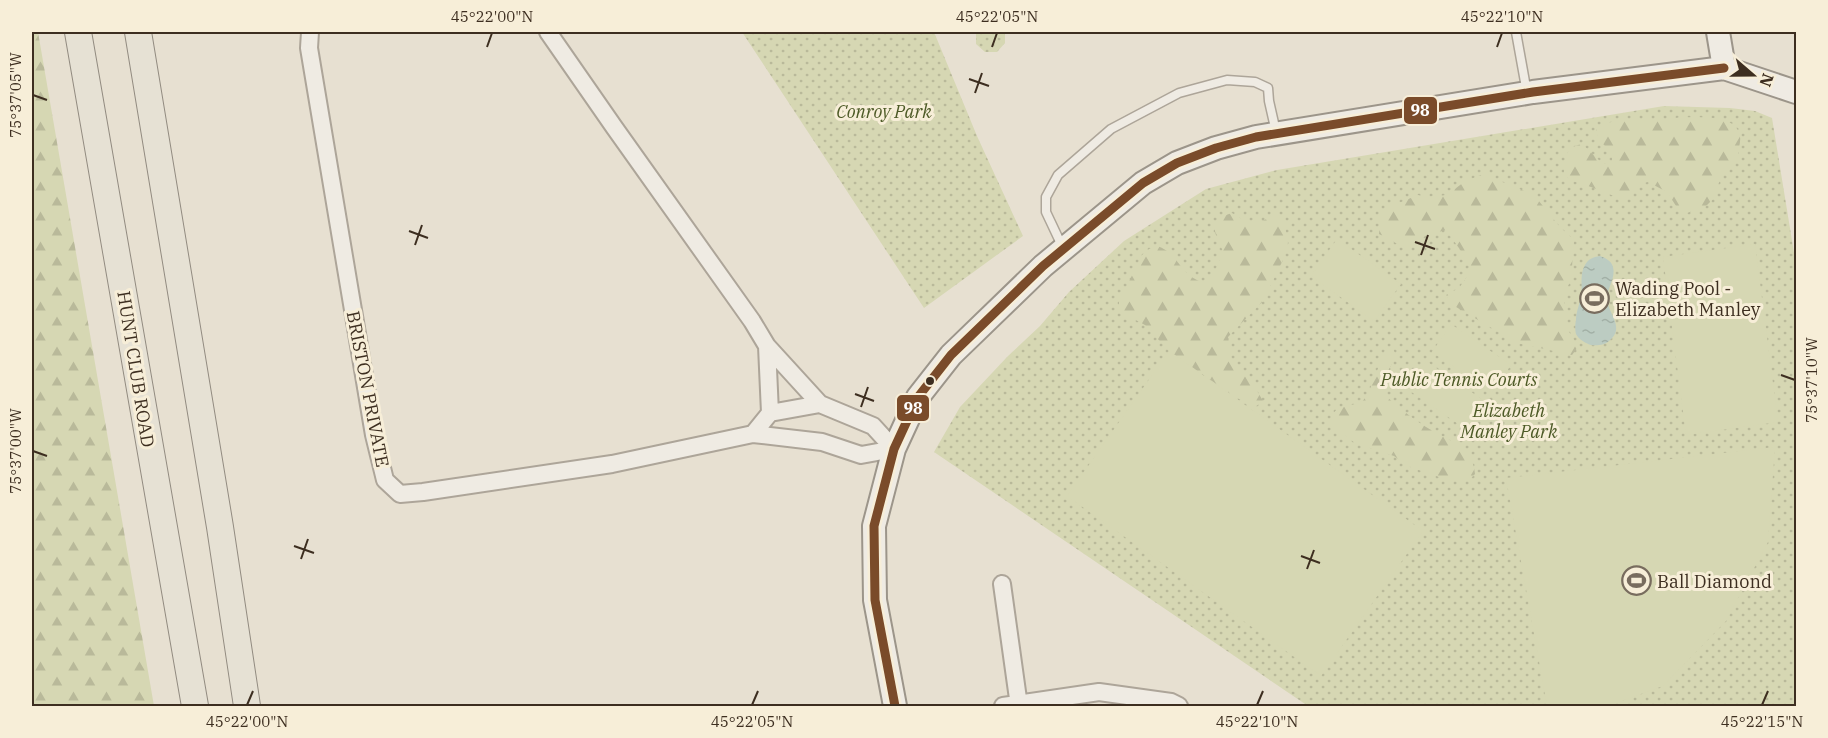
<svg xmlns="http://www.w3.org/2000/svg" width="1828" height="738" font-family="'IBM Plex Serif',serif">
  <defs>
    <pattern id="green-dots" width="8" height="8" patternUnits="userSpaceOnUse" patternTransform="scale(1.5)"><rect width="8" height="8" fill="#d6d7b3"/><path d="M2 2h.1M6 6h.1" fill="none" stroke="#b9b99a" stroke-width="1.8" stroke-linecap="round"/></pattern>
    <pattern id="forest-firs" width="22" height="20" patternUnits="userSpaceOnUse" patternTransform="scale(1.5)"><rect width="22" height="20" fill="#d6d7b3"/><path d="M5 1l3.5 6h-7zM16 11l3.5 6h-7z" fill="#b9b99a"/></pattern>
    <pattern id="water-ripples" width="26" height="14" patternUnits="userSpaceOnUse" patternTransform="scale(1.5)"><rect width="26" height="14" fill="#bcccc2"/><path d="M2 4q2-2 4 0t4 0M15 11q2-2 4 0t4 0" fill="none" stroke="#a2b0a6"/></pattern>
  </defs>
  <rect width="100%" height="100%" fill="#e7e0d1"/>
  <path fill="url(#green-dots)" d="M742 32H934L977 136 1023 236 924 308Z
    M976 32H1005V43L997 52H985L976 44Z
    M1664 106 1730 108 1755 111 1772 118 1796 265V706H1308L934 452 960 407 1008 356 1040 326 1069 292 1124 241 1206 189 1277 170Z"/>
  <path fill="url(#forest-firs)" d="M32 32H38L154 706H32Z
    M1682 117C1698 118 1738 113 1740 137 1741 142 1738 149 1738 156L1724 169 1713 199 1706 206 1687 213 1678 209 1667 192 1648 182 1638 184 1625 200C1605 193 1589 185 1569 180L1564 172C1566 157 1564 148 1582 144L1603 164 1612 162V153L1598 139 1596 129 1613 121 1623 120H1663Z
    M1483 174 1534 195 1560 227 1574 240 1571 280 1566 290 1564 301 1568 330 1578 347 1572 355 1517 343 1451 304 1446 295 1459 288 1471 271 1469 262 1446 230 1427 235 1405 248 1379 234 1382 210 1418 195 1427 197 1447 195 1464 182Z
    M1232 213C1252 226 1254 225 1275 215L1284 221 1288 243 1282 262 1263 301 1228 337 1232 363 1253 384 1263 401 1255 407 1235 397 1169 351 1145 325 1119 311V302L1142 255 1149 249 1158 246C1177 255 1174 260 1186 272 1190 277 1197 280 1203 283 1215 276 1218 264 1223 251 1214 232 1207 221 1232 213Z
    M1392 347 1396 355 1383 382 1381 391C1395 405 1410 417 1426 427 1446 440 1473 445 1475 474L1468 481 1448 480 1410 467 1394 456 1355 443 1332 426 1331 416 1337 409 1362 402 1368 394 1386 348Z"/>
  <path fill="#d6d7b3" d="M1337 239 1401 284 1374 321 1311 276Z
    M1755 244 1778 422 1686 435 1663 257Z
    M1451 324 1511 365 1492 393 1432 352Z
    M1169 351 1423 531 1321 676 1067 496Z
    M1426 361 1486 402 1467 430 1407 389Z
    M1775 447 1768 542 1726 621 1663 686 1608 706H1547L1506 478Z"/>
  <path fill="url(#water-ripples)" d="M1600 256C1605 258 1611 260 1613 267 1616 278 1607 288 1607 299 1608 314 1626 328 1609 341 1605 345 1597 346 1591 345 1587 344 1578 339 1576 334 1575 331 1575 324 1576 320 1576 313 1579 305 1581 298 1583 287 1579 275 1585 265 1588 259 1593 257 1600 256Z"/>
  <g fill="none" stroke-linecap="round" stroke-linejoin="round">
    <defs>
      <path id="lane" d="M1516 32 1527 93
        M1063 248 1046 212V197L1058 175 1111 129 1179 93 1227 80 1255 82 1268 88 1269 101 1276 132"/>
      <path id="street" d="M310 32 309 48 374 435 385 480 400 494 423 492 612 464 753 434 770 413 767 346
        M548 32 614 127 752 321 767 346 820 404 873 426 894 449
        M770 413 820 404
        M753 434 822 442 861 455 894 449
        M1002 584 1019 706
        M1003 706 1099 692 1171 702 1179 706"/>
      <path id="secondary" d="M1718 32 1724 68
        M895 706 875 600 874 526 894 449 918 397 951 355 1043 266 1143 183 1177 163 1216 148 1256 137 1533 92 1724 68 1796 92"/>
      <path id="primary" d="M78 32 195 706
        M138 32 220 527 247 706"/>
    </defs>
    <use href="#lane" stroke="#ada599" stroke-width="11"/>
    <use href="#street" stroke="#ada599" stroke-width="20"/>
    <use href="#secondary" stroke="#9c958a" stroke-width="26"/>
    <use href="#primary" stroke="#928b80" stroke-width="28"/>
    <use href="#lane" stroke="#efebe3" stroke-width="8"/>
    <use href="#street" stroke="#efebe3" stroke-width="16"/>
    <use href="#secondary" stroke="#efebe3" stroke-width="22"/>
    <use href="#primary" stroke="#e6e1d4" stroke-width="26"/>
    <defs>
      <path id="bus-1" d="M895 706 875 600 874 526 894 449 918 397 951 355 1043 266 1143 183 1177 163 1216 148 1256 137 1533 92 1724 68"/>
    </defs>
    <use href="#bus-1" stroke="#f7eed8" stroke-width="14"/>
    <use href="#bus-1" stroke="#7a4b2a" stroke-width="9"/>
  </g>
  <path fill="none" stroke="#3d2e20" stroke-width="2" d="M487 47 492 33M992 47 997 33M1497 47 1502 33M969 79 989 86M975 93 982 73M33 95 47 100M409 231 428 238M1415 242 1435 249M415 245 422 225M1421 255 1428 235M1781 375 1795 380M855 394 874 401M861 407 868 387M33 451 47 456M294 546 314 553M1301 556 1320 563M301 559 308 539M1307 569 1314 550M247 705 253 691M752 705 758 691M1257 705 1263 691M1762 705 1768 691"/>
  <defs>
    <symbol id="stadium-ring" viewBox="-11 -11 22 22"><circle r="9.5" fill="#f7eed8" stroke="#786c5e" stroke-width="1.5"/><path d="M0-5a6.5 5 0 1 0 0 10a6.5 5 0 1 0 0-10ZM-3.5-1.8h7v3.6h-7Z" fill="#786c5e"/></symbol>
  </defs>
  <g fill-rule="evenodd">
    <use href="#stadium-ring" x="1578" y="282" width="33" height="33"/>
    <use href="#stadium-ring" x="1620" y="564" width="33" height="33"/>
  </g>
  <circle fill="#3d2e20" stroke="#f7eed8" stroke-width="2" cx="930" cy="381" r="5"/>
  <g text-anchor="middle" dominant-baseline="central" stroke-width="6" stroke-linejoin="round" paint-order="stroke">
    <g font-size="18" font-style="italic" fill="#4d5a26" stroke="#f7eed8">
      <text x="884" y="111">Conroy Park</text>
      <text x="1459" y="379">Public Tennis Courts</text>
      <text x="1509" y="410">Elizabeth<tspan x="1509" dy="21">Manley Park</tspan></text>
    </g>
    <g font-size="18" fill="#3d2e20" stroke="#f7eed8" text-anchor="start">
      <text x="1615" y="288">Wading Pool -<tspan x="1615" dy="21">Elizabeth Manley</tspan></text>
      <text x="1657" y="581">Ball Diamond</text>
    </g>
    <g font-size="18" fill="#3d2e20" stroke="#f7eed8">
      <text transform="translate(136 369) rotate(81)">HUNT CLUB ROAD</text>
      <text transform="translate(368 389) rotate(79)">BRISTON PRIVATE</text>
    </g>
  </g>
  <g stroke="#f7eed8" stroke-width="2">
    <rect x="1403" y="96" width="35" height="29" rx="6" fill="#7a4b2a"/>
    <rect x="896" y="394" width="34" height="28" rx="6" fill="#7a4b2a"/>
  </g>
  <g font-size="16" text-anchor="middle" font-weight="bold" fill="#fff">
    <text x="1420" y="116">98</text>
    <text x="913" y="414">98</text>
  </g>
  <rect width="1828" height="738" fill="none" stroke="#f7eed8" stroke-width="66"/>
  <g transform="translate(1753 75) rotate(110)" stroke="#f7eed8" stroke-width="4.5" paint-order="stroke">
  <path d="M0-4.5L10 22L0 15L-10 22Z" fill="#3d2e20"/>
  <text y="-9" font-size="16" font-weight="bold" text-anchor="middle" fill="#3d2e20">N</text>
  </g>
  <rect x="33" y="33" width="1762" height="672" fill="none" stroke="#3d2e20" stroke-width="2"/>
  <g font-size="15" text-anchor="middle" fill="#3d2e20">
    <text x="492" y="22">45°22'00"N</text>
    <text x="997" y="22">45°22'05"N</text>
    <text x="1502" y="22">45°22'10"N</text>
    <text transform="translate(16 95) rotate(-90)" y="5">75°37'05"W</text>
    <text transform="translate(1812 380) rotate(-90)" y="5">75°37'10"W</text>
    <text transform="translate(16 451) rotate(-90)" y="5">75°37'00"W</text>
    <text x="247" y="727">45°22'00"N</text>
    <text x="752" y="727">45°22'05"N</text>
    <text x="1257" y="727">45°22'10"N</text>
    <text x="1762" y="727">45°22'15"N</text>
  </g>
</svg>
